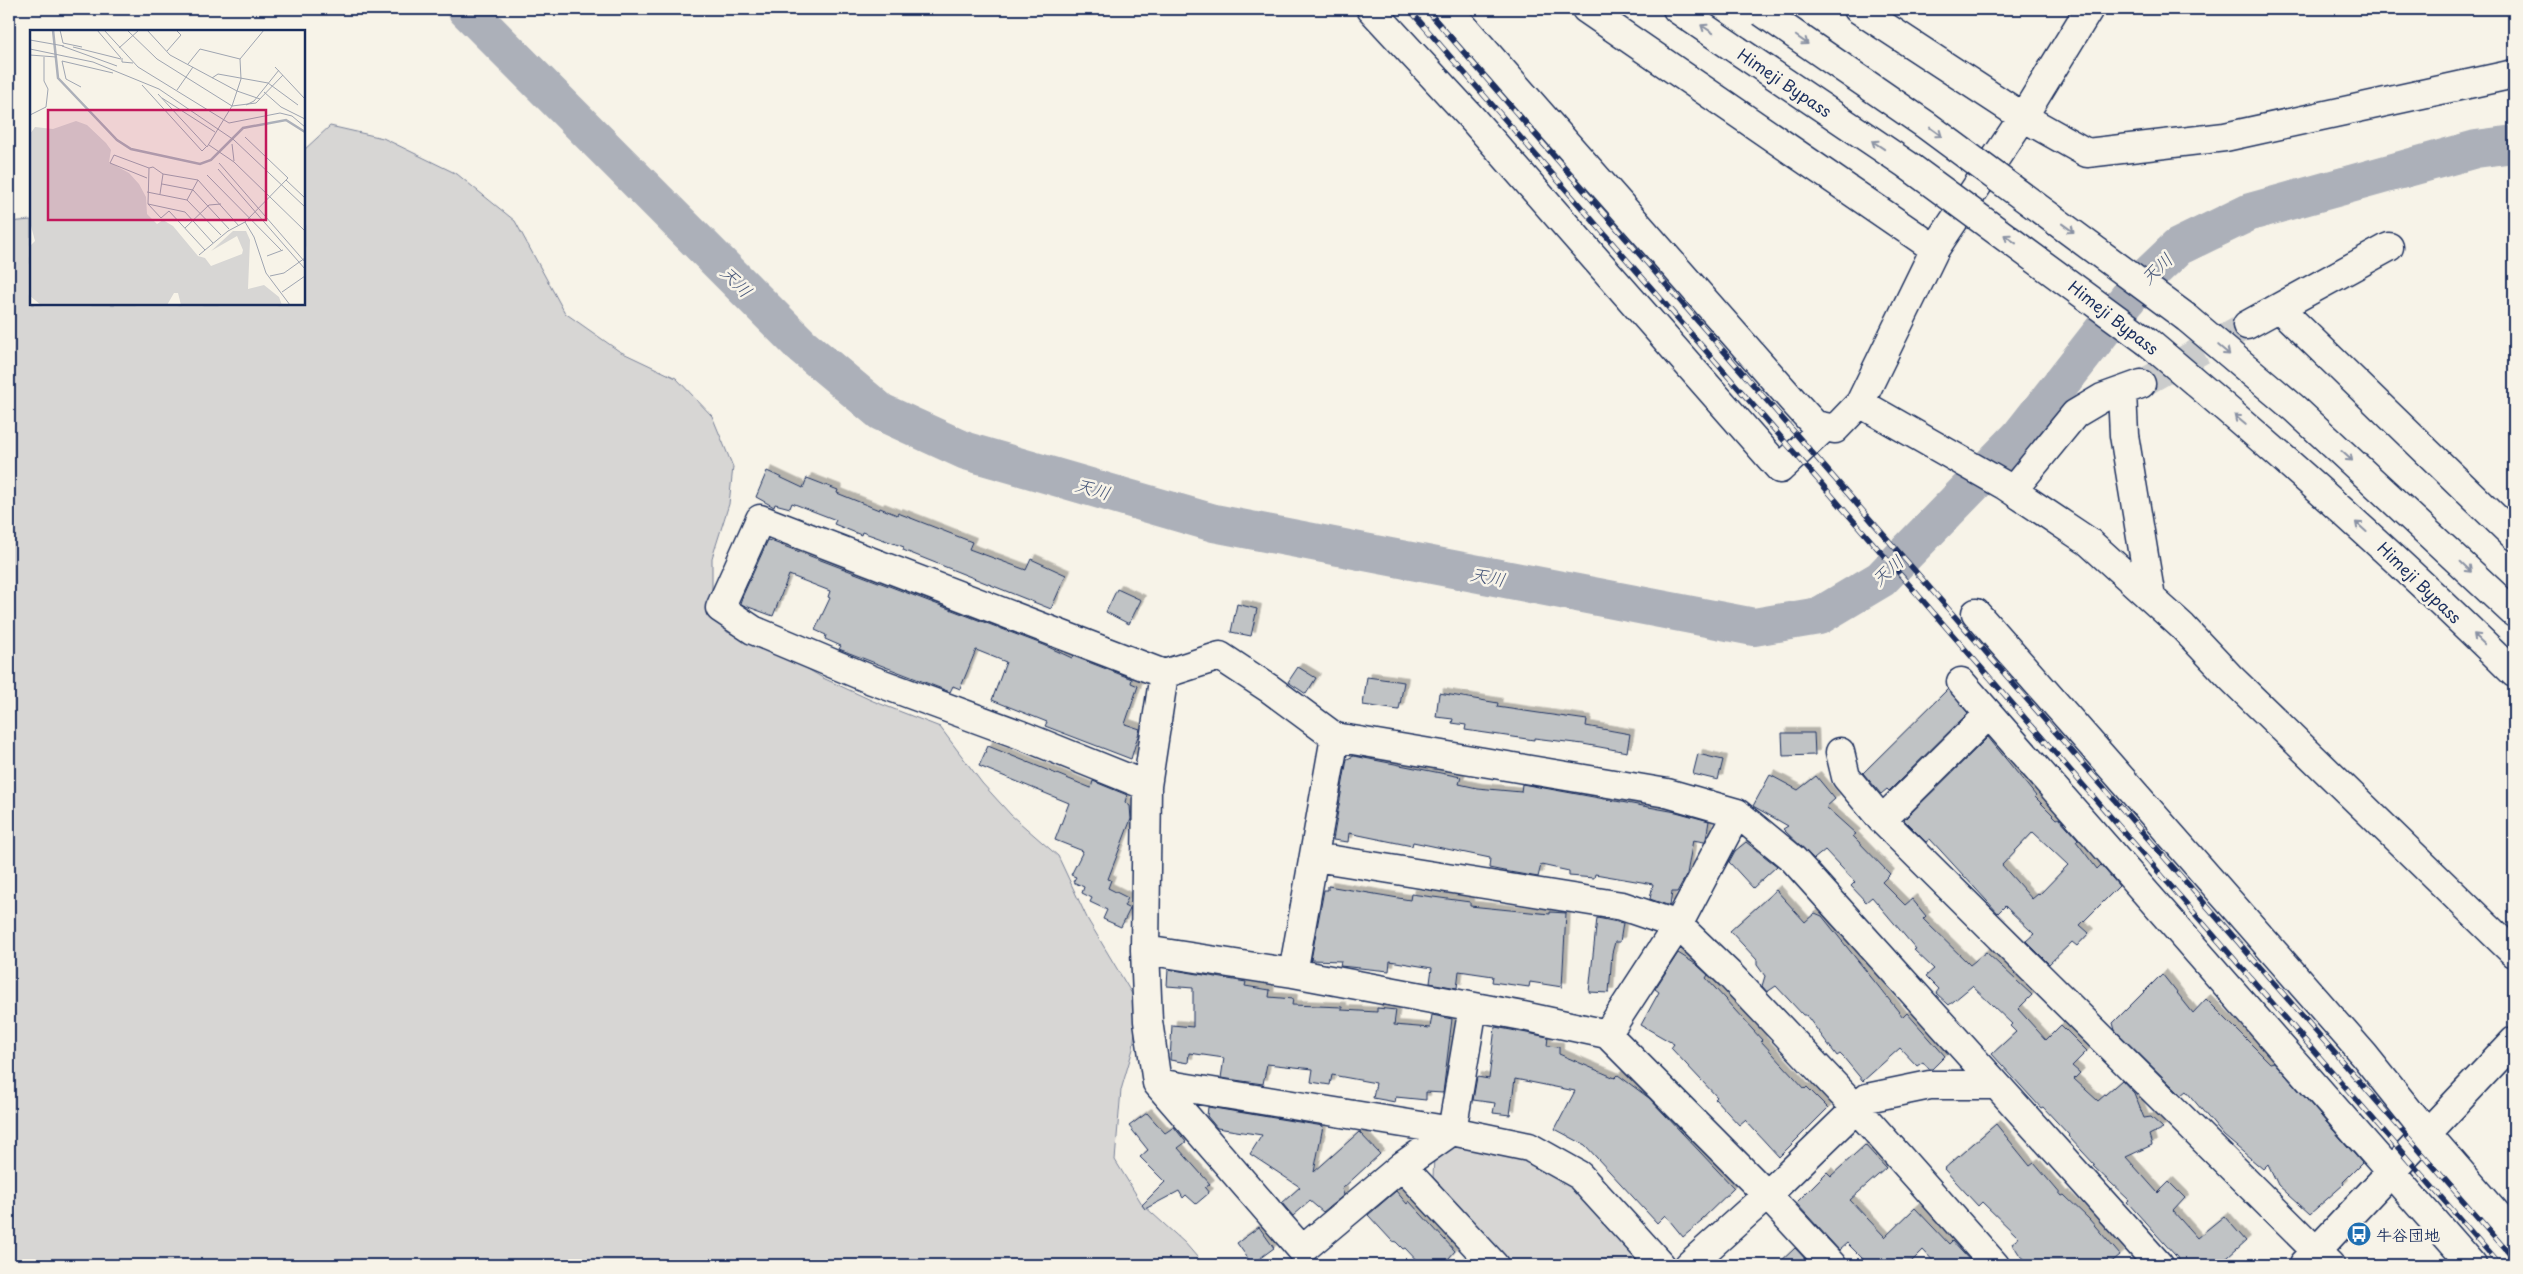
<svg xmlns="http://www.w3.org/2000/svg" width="2523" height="1274" font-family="'Playpen Sans','Klee One',sans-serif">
  <defs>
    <filter id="shadow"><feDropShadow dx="4.5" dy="-4.5" stdDeviation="0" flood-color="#0004"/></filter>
  </defs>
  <rect width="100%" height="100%" fill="#f7f3e8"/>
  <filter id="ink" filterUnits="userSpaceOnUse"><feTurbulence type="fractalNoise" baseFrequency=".02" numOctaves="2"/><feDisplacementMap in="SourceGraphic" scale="10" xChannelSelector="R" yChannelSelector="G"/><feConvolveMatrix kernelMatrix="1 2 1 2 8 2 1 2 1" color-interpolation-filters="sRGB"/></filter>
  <g filter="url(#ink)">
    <path fill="#d7d6d4" stroke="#798299" d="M330 126 383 138 457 174 515 221 565 313 619 351 676 378 712 416 733 467 729 504 712 558V596L727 632 779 652 823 678 873 701 940 727 982 783 1011 815 1058 856 1088 920 1138 1004 1133 1049 1121 1090 1115 1160 1142 1204 1185 1243 1204 1265H9V222L31 220V304H304V150Z
      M1473 1141 1531 1157 1566 1179 1648 1265H1513L1433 1177 1434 1157 1448 1146Z"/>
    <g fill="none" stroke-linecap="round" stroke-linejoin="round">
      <path stroke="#acb0b9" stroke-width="38" d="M466 9 801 345 881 412 966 451 1214 523 1754 627 1819 616 1881 579 2020 436 2139 284 2178 247 2250 212 2476 149 2514 144"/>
    </g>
    <path fill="#c0c3c5" stroke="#1b2f5e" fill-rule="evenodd" filter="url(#shadow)" d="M767 471 803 488 807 478 838 490 837 493 879 510 880 508 897 515 898 513 972 542 969 549 1026 570 1031 559 1066 575 1051 609 903 550 904 547 862 532 861 535 834 524 836 520 792 503 790 508 775 504 774 507 756 497Z
      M768 540 1044 645 1072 658 1073 656 1132 679 1131 683 1138 686 1125 724 1140 729 1131 759 1045 726 1047 722 992 700 1006 662 976 650 960 689 953 686 950 692 839 649 841 646 825 639 826 635 815 630 830 598 828 597 830 591 789 575 773 616 743 605 740 603 743 595Z
      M1117 589 1141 600 1129 624 1106 612Z
      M1237 604 1257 609 1251 636 1231 632Z
      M1298 667 1316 678 1306 694 1288 682Z
      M1367 677 1404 682 1399 710 1363 705Z
      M1948 689 1968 713 1889 791 1887 789 1881 794 1863 773Z
      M1439 693 1498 703 1497 707 1587 720 1586 726 1630 734 1627 752 1583 744 1534 738V740L1465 730 1466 725 1452 723 1453 719 1436 717Z
      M1782 733H1814L1815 755 1783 756Z
      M1988 737 2036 796 2035 797 2057 819 2059 818 2078 839 2076 841 2097 869 2101 865 2119 886 2080 925 2089 933 2077 946 2072 942 2049 964 2026 941 2034 934 2005 906 1998 913 1930 839 1926 842 1904 820ZM2033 832 2068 865 2039 895 2038 894 2032 899 2002 865Z
      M988 746 1091 788 1093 781 1127 795 1125 802 1130 806 1131 819 1108 879 1111 880 1108 888 1128 898 1124 906 1130 909 1121 927 1103 919 1107 910 1090 902 1092 898 1082 893 1084 887 1073 882 1076 877 1071 875 1083 851 1055 840 1069 803 979 766Z
      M1698 754 1723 760 1718 780 1693 774Z
      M1354 756 1461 777 1459 784 1477 788 1521 792 1522 784 1676 812 1709 821 1706 839 1704 842 1693 840 1687 874 1677 892H1672L1670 906 1650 899 1653 884 1595 874 1594 878 1569 876V871L1541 865 1538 877 1504 871 1489 868 1490 858 1413 842 1412 846 1349 833 1348 842 1333 840 1347 759Z
      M1770 775 1798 790 1816 776 1835 799 1826 807 1856 834 1853 836 1890 874 1882 882 1905 905 1912 899 1926 916 1923 919 1970 965 1986 952 2032 995 2018 1009 2046 1040 2061 1025 2087 1051 2072 1066 2080 1073 2074 1079 2098 1101 2122 1080 2134 1093 2144 1118 2151 1117 2163 1128 2149 1135 2152 1145 2126 1157 2158 1193 2169 1182 2185 1198 2173 1211 2197 1238 2224 1216 2246 1241 2219 1265H2184L2127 1202 2129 1200 2093 1166 2095 1165 2068 1136 2069 1135 2043 1107 2041 1108 1992 1054 2016 1032 2010 1026 2012 1024 1972 986 1949 1005 1936 993 1939 989 1926 976 1934 969 1914 950 1916 949 1872 897 1866 902 1851 886 1855 882 1825 850 1814 859 1783 829 1788 826 1753 806Z
      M1746 842 1777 866 1753 888 1729 862 1735 851Z
      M1328 886 1410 900 1411 894 1470 902V906L1550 914V912L1566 913 1562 987 1530 982 1529 987 1492 982 1493 976 1459 971 1457 988 1430 983 1432 968 1390 961 1389 971 1340 966 1341 961 1311 960 1324 890H1328Z
      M1776 890 1805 922 1815 913 1822 916 1903 1017 1907 1013 1945 1056 1932 1069H1929L1923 1062 1917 1066 1900 1048 1863 1081 1844 1058 1840 1054 1837 1056 1806 1015H1803L1776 986 1767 992 1762 986 1765 976 1757 965V960L1730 931Z
      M1597 918 1623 923 1620 942H1615L1612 953 1609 993 1589 992Z
      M1678 953 1697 965 1708 975 1706 978 1762 1040 1761 1041 1805 1089 1807 1087 1828 1108 1779 1157 1745 1120 1739 1125 1715 1099 1717 1097 1671 1048 1674 1044 1641 1025 1659 992 1655 989Z
      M1168 969 1246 982 1245 986 1270 990 1269 997 1293 999 1292 1005 1342 1007V1010L1377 1012V1008L1396 1010 1394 1025 1430 1028 1432 1015 1452 1019 1443 1093 1426 1092V1100L1396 1097 1395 1102 1373 1098 1376 1083 1332 1075 1330 1085 1311 1082 1313 1069 1267 1064 1263 1084 1221 1078 1224 1058 1189 1053 1188 1063 1170 1060 1172 1025 1193 1027V988L1167 986Z
      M2162 974 2193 1013 2206 999 2270 1063 2274 1062 2362 1163 2343 1182 2344 1184 2310 1214 2278 1185 2268 1164 2263 1169 2224 1136 2186 1091 2181 1095 2115 1030 2113 1023Z
      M1495 1027 1548 1037 1547 1046 1559 1047V1054L1615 1078 1618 1075 1649 1098 1734 1188 1701 1220 1702 1221 1683 1237 1665 1215 1657 1223 1585 1145 1555 1129 1575 1091 1515 1079 1510 1115 1493 1113 1495 1103 1473 1100 1477 1077 1489 1079Z
      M1208 1107 1323 1126 1314 1172 1359 1132 1380 1154 1342 1189 1344 1195 1323 1212 1310 1201 1293 1216 1282 1203 1300 1187 1250 1154 1262 1135 1217 1128 1207 1116Z
      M1147 1113 1165 1133 1174 1127 1186 1142 1178 1148 1210 1184 1205 1188 1209 1193 1196 1204 1186 1195 1183 1198 1179 1191 1145 1209 1142 1205 1165 1182 1140 1157 1148 1150 1129 1126Z
      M1996 1124 2030 1166 2034 1163 2062 1196 2064 1195 2089 1219 2120 1255 2108 1265H2031L2019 1254 2012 1243 2019 1238 1982 1202 1978 1206 1944 1169Z
      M1865 1145 1886 1168 1850 1200 1885 1237 1915 1208 1949 1244 1952 1241 1974 1265H1937L1923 1250 1908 1265H1869L1847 1243 1839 1250 1796 1203 1827 1172 1831 1176Z
      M1396 1191 1407 1204 1409 1201 1455 1251 1443 1265H1421L1405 1248 1403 1249 1396 1242 1392 1241 1368 1215Z
      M1259 1227 1274 1248 1252 1264 1237 1243Z
      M1795 1248 1811 1265H1777Z"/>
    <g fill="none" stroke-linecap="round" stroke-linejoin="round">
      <path stroke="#cbcccc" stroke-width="28" stroke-dasharray="28 14" stroke-linecap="butt" d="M2141 384 2247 325"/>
      <defs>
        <path id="minor" d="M1371 9 1469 115 1780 469 1825 427
          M1448 9 1794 402 1815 425 1835 429 1860 403 1935 249 2023 117 2089 9
          M1586 9 1935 249
          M1858 9 2023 117 2087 153 2225 137 2514 74
          M2279 308 2514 536
          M2247 325 2389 247
          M2122 392 2124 435 2151 598
          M1860 403 2004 485 2089 542 2183 627 2231 678 2514 953
          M2013 490 2075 414 2102 398 2141 384
          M1976 613 2364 1055 2428 1135 2514 1234
          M1164 674 1147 786 1145 950 1148 1021 1157 1083 1302 1250 1402 1166 1494 1265
          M1961 682 2472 1265
          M1840 752 1846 777 1882 820 2330 1265
          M1147 786 1021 735 872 680 753 630 720 608 760 519 1164 674 1220 656 1270 689 1335 737 1667 793 1737 813 1793 859 2159 1265
          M1882 820 1989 714
          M1315 857 1622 906 1678 925 1731 976 1856 1108 1995 1265
          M1145 950 1293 973 1523 1016 1607 1034 1767 1195 1832 1265
          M1293 973 1335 737
          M1607 1034 1678 925 1737 813
          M1157 1083 1452 1131 1529 1147 1579 1175 1661 1265
          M1402 1166 1452 1131 1473 1007
          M2304 1264 2514 1041
          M1689 1265 1767 1195 1867 1098 1930 1085H1994"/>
        <path id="highway" d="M1677 9 1737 50
          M2187 318 2295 409 2514 613
          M2148 342C2274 448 2397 557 2514 673"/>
      </defs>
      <use href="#minor" stroke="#1b2f5e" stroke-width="31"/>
      <use href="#highway" stroke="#1b2f5e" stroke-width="31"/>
      <use href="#minor" stroke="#f7f3e8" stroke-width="28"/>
      <use href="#highway" stroke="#f7f3e8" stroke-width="28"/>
      <defs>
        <path id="rail" d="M1409 9 2500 1265
          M1426 9 2514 1259"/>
      </defs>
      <use href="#rail" stroke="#1b2f5e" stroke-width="5.5"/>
      <use href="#rail" stroke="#f7f3e8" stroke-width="4" stroke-dasharray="11" stroke-linecap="butt"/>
      <defs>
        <path id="highway-bridge" d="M1762 12 1926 125 2187 318
          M1737 50 1906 164 2148 342"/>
      </defs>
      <use href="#highway-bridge" stroke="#1b2f5e" stroke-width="31" stroke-linecap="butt"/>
      <use href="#highway-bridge" stroke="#f7f3e8" stroke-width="28"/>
    </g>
    <defs><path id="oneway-shaft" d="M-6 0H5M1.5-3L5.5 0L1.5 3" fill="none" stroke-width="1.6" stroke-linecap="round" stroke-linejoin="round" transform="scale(1.25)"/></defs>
    <g stroke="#8991a3">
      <use href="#oneway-shaft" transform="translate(1707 29) rotate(-146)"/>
      <use href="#oneway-shaft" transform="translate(1802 40) rotate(35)"/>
      <use href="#oneway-shaft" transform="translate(1936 132) rotate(36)"/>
      <use href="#oneway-shaft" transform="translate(1878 145) rotate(-146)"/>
      <use href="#oneway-shaft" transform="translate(2068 228) rotate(36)"/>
      <use href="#oneway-shaft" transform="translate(2010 239) rotate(-144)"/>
      <use href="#oneway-shaft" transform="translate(2224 350) rotate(40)"/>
      <use href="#oneway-shaft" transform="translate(2240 420) rotate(-140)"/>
      <use href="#oneway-shaft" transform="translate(2347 456) rotate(42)"/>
      <use href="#oneway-shaft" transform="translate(2361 527) rotate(-138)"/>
      <use href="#oneway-shaft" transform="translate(2466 567) rotate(44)"/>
      <use href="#oneway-shaft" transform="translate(2479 639) rotate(-136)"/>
    </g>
  </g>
  <defs>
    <symbol id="bus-disc" viewBox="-11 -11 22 22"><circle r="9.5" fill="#1f6fb2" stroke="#f7f3e8"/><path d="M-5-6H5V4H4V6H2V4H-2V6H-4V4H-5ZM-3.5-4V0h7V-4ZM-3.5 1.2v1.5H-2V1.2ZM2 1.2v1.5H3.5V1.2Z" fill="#fff"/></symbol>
  </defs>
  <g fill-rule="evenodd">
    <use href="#bus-disc" x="2345" y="1220" width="28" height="28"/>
  </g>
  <g text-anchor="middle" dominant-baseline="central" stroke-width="5" stroke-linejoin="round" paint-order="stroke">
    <g font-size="16" fill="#1b2f5e" stroke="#f7f3e8">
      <text transform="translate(1785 82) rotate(34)">Himeji Bypass</text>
      <text transform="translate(2114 317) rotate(38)">Himeji Bypass</text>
      <text transform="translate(2420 582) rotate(44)">Himeji Bypass</text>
    </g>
    <g font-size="16" font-weight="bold" fill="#1b2f5e" stroke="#f7f3e8" text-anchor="start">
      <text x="2376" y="1234">牛谷団地</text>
    </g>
    <g font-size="18" font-style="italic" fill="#465679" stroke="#f7f3e8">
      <text transform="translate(2156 268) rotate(-44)">天川</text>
      <text transform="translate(737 281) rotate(45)">天川</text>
      <text transform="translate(1093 488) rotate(16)">天川</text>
      <text transform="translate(1887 570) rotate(-42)">天川</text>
      <text transform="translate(1488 576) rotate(11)">天川</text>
    </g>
  </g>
  <g transform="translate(30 30)">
    <rect width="275" height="275" fill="#f7f3e8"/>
    <path d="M46 91 57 95 76 113 81 120 79 132 99 143 109 154 116 167 117 184 127 194 133 190 143 196 168 226 175 228 181 236 212 224 213 220 207 206 181 221 203 201H216L220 210 218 259 234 255 249 267 252 275H151L148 263H144L137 275H11L0 266V216L5 211 0 192V104L5 97 23 99Z" fill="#d7d6d4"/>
    <path fill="none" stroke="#acb0b9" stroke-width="2.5" d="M23 0 28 48 87 110 101 119 170 134 181 130 213 98 256 90 275 102"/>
    <path fill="none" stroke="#9fa5b1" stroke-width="1" d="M30 0 33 13 52 17M67 0 91 28M74 0 108 37 199 93 250 83 262 86 275 97M97 0 127 29 202 76 226 73 253 45M117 0 140 25 207 61 230 69M0 10 34 16M32 16 87 36M43 17 91 29M89 18 109 0M0 19 63 32 129 59 204 110 275 177M137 21 151 5 146 0M0 25 26 27M92 28V32L103 33M158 34 170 19 210 29M245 37 275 69M182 48 188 44 238 53 268 75M112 55 172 121 176 117M51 57 36 49 32 31 83 43M147 60 163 37M234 62 251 77 275 89M128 64 177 117 202 76 211 49 210 29 234 0M132 68 185 102M216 75 224 71 249 40M0 85 16 77 18 59 14 51V27M202 114 204 131M179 115 204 132 275 201M189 133 275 232M119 138 118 174 131 188 139 181 175 220M188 139 275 239M177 145 252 221M117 148 80 133 84 125 119 138 123 137 133 144 168 150 209 196M256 150 275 168M132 154 163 160 199 199M117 162 157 170 191 205M130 164 133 144M157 170 168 150M118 174 155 182 183 213M215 192 224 207 236 243 260 275M155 198 179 175 191 174M169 225 198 201 215 192 258 148 215 107M237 226 253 220M240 246 254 243 275 228M252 262 275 246"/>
    <path fill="#c2185b" fill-opacity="0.15" stroke="#c2185b" stroke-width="2.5" d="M18 80H236V190H18Z"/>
    <rect width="275" height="275" fill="none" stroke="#1b2f5e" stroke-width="2.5"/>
  </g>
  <rect width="2523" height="1274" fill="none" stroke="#f7f3e8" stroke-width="30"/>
  <rect x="15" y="15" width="2493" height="1244" fill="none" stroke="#1b2f5e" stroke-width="2" filter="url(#ink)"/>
</svg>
